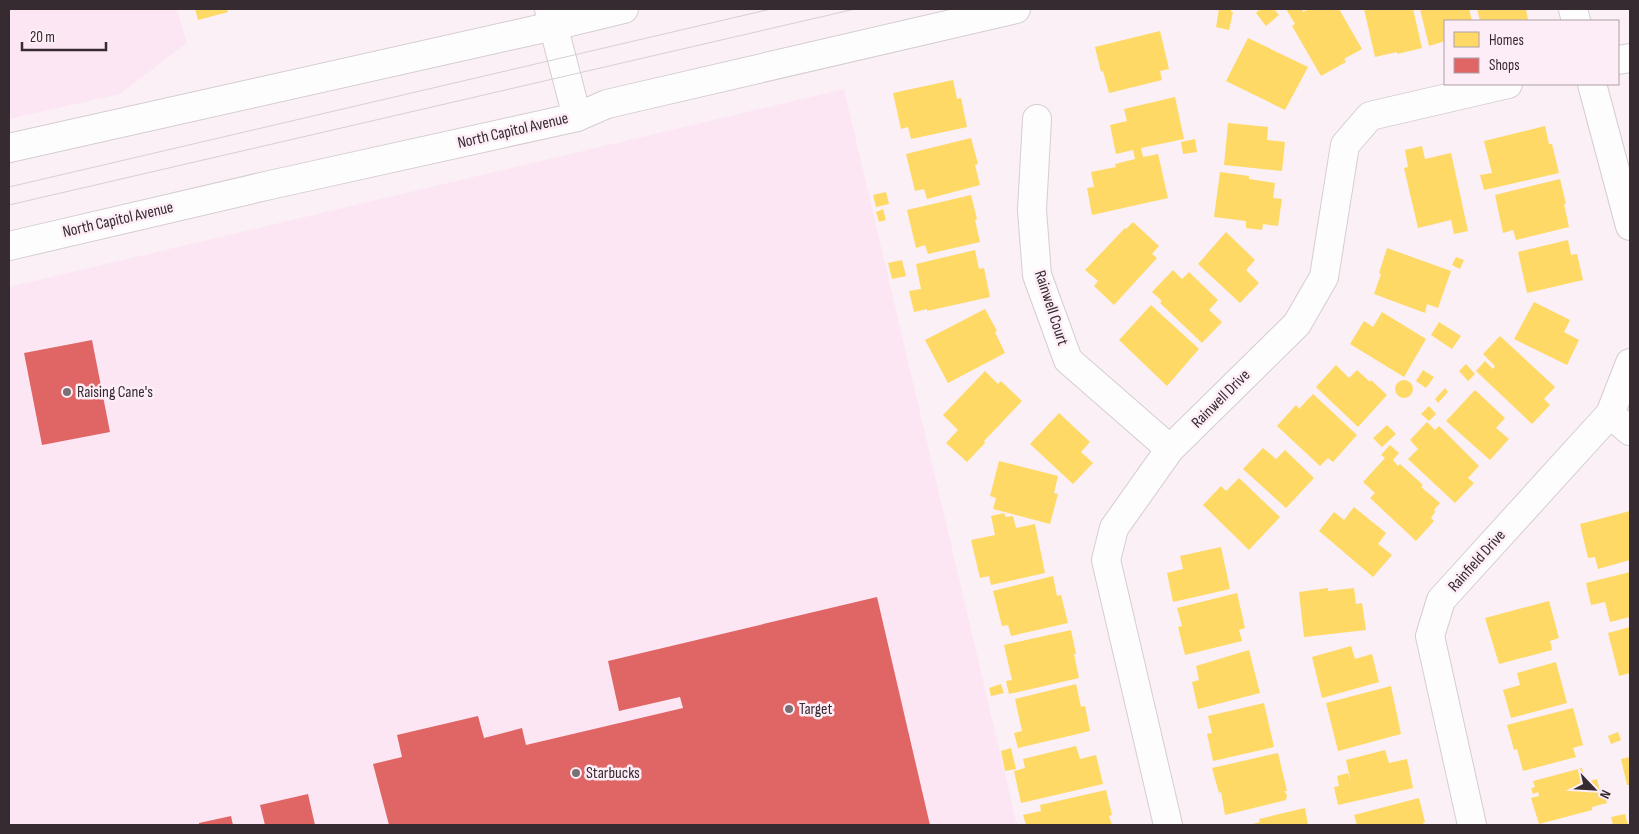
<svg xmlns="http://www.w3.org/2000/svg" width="1639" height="834" font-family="'Sofia Sans Condensed',sans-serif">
  <rect width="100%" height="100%" fill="#faf0f5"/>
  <path fill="#fde6f3" d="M9 9H177L187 43 120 94 9 119Z
    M844 89 1017 825H9V287Z"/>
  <path fill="#ffd966" d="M195 9H227L228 12 198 20Z
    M1219 9H1231V12H1233L1229 30 1216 27Z
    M1260 9H1274L1279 15 1266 26 1256 13Z
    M1286 9H1302L1303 12 1309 9H1339L1362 49 1344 59 1346 62 1321 76 1292 26 1295 24Z
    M1364 9H1413L1422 48 1397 54V52L1375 57Z
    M1420 9H1469L1472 21H1445V41L1429 46Z
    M1477 9H1526L1528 20 1480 21Z
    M1160 31 1169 69 1160 71 1162 80 1109 93 1103 71 1101 72 1095 47Z
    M1248 38 1308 67 1285 110 1226 81Z
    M953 80 957 99 961 98 967 127 911 139 908 127 901 129 893 93Z
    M1175 97 1184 139 1141 148 1143 157 1158 154 1168 198 1092 215 1087 188 1094 187 1091 172 1116 167 1115 164 1135 159 1133 150 1116 154 1110 125 1127 121 1124 109Z
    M1228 123 1268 127 1267 140 1285 142 1282 171 1224 165Z
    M1545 126 1549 144H1552L1559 173 1484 190 1480 175 1492 173 1484 141Z
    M971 138 978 164 975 165 980 185 927 199 924 189 915 191 906 154Z
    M1195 139 1197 152 1183 154 1181 142Z
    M1422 146 1425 159 1451 153 1468 231 1454 234 1451 220 1418 228 1404 168 1408 167 1405 150Z
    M1220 172 1249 176V179L1275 183 1273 198 1282 199 1278 226 1263 224 1262 230 1246 228V221L1214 217Z
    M1560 179 1566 204H1564L1569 227 1516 240 1513 230 1503 233 1495 195Z
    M886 192 889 204 876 207 873 195Z
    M971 195 977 219 975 220 980 242 928 254 925 245 916 248 907 210Z
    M883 209 886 220 879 222 876 212Z
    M1133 222 1159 246 1152 254 1157 258 1114 305 1094 286 1098 281 1085 270 1125 228 1126 229Z
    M1226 232 1255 260 1246 270 1259 283 1240 303 1198 264Z
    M1568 240 1571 255 1577 254 1583 280 1527 293 1518 252Z
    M1387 248 1451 271 1438 308 1427 304 1425 313 1374 294 1381 274 1379 273Z
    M975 250 979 269 984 268 990 297 927 311V309L914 312 909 291 921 289 916 264Z
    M1456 257 1464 260 1460 269 1452 265Z
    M902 260 906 276 892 279 888 263Z
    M1173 270 1182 279 1189 272 1218 300 1209 310 1222 322 1202 343 1160 303 1162 301 1152 292Z
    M1534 302 1570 320 1564 332 1579 340 1567 365 1514 339Z
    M1151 305 1199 349 1167 386 1119 340Z
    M985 309 997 331 995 332 1005 353 948 383 925 340Z
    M1382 312 1426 339 1404 377 1350 344 1364 321 1373 327Z
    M1439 322 1461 336 1452 349 1431 335Z
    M1500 336 1555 387 1544 399 1550 405 1532 424 1476 371 1485 361 1493 369 1495 366 1483 354Z
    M1466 364 1475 374 1468 381 1459 371Z
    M1336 365 1349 378 1357 370 1370 382 1371 380 1387 395 1358 427 1316 387Z
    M1423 370 1434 377 1426 388 1416 381Z
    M985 371 998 384 1001 381 1022 401 984 441 985 443 967 462 946 443 958 430 943 415Z
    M1395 389a9 9 0 1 1 18 0a9 9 0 1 1-18 0Z
    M1445 388 1448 392 1438 403 1435 399Z
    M1475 390 1505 418 1496 428 1509 439 1490 460 1446 421Z
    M1313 394 1357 435 1333 462 1328 458 1320 466 1277 426 1296 405 1299 409Z
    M1429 406 1436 414 1429 421 1421 414Z
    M1059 413 1090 442 1081 452 1093 463 1073 484 1030 444Z
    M1427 422 1435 430 1439 426 1479 466 1468 478 1474 483 1455 503 1408 459 1418 449 1410 440Z
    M1387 425 1396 434 1382 447 1373 438Z
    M1390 445 1399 453 1393 460 1398 466 1400 464 1423 485 1421 487 1440 503 1434 510 1435 512 1431 518 1434 521 1416 541 1370 498 1375 493 1363 482 1385 458 1381 455Z
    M1263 448 1276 459 1285 450 1314 478 1286 508 1243 469Z
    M999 461 1058 476 1054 493 1058 494 1050 524 993 509 996 498 990 496Z
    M1239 478 1280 517 1249 550 1203 505 1221 486 1226 491Z
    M1354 507 1386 533 1378 544 1392 555 1373 577 1319 531 1334 512 1344 520Z
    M1630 511V560L1598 569 1595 557 1588 558 1580 524Z
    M1004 513 1006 517 1013 516 1016 528 1035 524 1045 573 991 585 989 576 980 578 971 540 995 535 991 516Z
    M1221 547 1230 589 1173 602 1167 573 1183 569 1180 556Z
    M1630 572V617L1610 622 1605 602 1591 605 1586 583Z
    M1053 576 1057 596 1061 595 1068 623 1011 636 1008 625 1002 626 993 591Z
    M1328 588V591L1354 588 1356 604 1362 603 1366 630 1304 637 1299 592Z
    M1237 593 1245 628 1239 630 1242 641 1185 655 1178 627 1182 626 1177 608Z
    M1549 601 1559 638 1550 641 1552 650 1499 664 1485 618Z
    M1630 627V673L1619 676 1608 633Z
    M1071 630 1076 654H1074L1079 678 1009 694 1006 681 1012 680 1004 645Z
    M1351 646 1355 659 1372 654 1379 682 1322 698 1312 657Z
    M1249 650 1260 693 1198 709 1192 682 1199 680 1196 666Z
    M1556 662 1567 703 1511 718 1503 690 1520 685 1517 673Z
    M1001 684 1004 693 991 696 989 688Z
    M1076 684 1081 707 1085 706 1090 731 1018 748 1014 733 1022 731 1015 699Z
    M1391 686 1401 734 1338 751 1326 703Z
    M1264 703 1274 747 1213 761 1207 734 1212 733 1208 716Z
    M1573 708 1583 745 1573 748 1576 757 1523 771 1517 749 1514 750 1507 725Z
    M1618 732 1621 740 1611 744 1608 736Z
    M1076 746 1080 759 1096 755 1103 784 1021 803 1014 771 1025 768 1023 759Z
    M1011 748 1016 769 1005 771 1001 751Z
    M1385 750 1389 763 1407 759 1413 788 1338 805 1334 787 1339 786 1337 776 1348 773 1351 783 1346 760Z
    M1278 753 1287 791H1284L1287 795 1286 800 1225 815 1221 792 1219 793 1212 768Z
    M1630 757V785H1627L1621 759Z
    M1582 768 1586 782 1597 779 1600 791 1603 790 1607 803 1592 807V810L1539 824 1531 798 1539 796 1538 792 1533 794 1531 788 1535 787 1533 781Z
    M1106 790 1112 815 1109 816 1112 825H1026L1023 815 1041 811 1040 805Z
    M1419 798 1425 822 1423 823V825H1357L1354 815Z
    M1305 808 1308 825H1249L1260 822 1259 819Z
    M1625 814 1628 825H1613L1611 817Z"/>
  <path fill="#e06666" d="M92 340 110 432 42 445 24 353Z
    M877 597 930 825H389L373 764 402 757 397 735 478 716 484 738 522 728 526 745 683 708 680 697 619 711 608 661Z
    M308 794 315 825H265L260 805Z
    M231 816 233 825H199V823Z"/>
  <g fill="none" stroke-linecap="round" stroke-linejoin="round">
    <defs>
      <path id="street" d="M549 9 577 117
        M1573 9 1576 21
        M1618 60 1630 58
        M1592 84 1630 226
        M1037 119 1032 210 1037 275 1068 360 1170 449
        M1610 414 1630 431
        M1168 825 1106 560 1114 528 1170 449 1297 324 1324 277 1345 145 1370 116 1508 84
        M1472 825 1430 636 1441 600 1610 414 1630 363"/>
      <path id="primary" d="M9 148 553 26 624 9
        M9 246 270 185 577 117 607 104 1016 9"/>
    </defs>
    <use href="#street" stroke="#d5cdd2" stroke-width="30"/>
    <use href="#primary" stroke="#d5cdd2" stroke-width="30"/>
    <use href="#street" stroke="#fefdfe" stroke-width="28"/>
    <use href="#primary" stroke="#fefdfe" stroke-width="28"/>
    <path stroke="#d4d1d3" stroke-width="1" d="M9 187 771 9
      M9 205 855 9"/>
  </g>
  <g fill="#7a7076" stroke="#fdedf6" stroke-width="2">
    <circle cx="67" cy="392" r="5"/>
    <circle cx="789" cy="709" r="5"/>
    <circle cx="576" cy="773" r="5"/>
  </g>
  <g text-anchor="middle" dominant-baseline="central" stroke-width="5" stroke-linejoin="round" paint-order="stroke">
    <g font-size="16" fill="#352b31" stroke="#fdedf6">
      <text transform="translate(513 131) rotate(-13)">North Capitol Avenue</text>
      <text transform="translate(118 220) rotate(-13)">North Capitol Avenue</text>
      <text transform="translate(1051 308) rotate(72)">Rainwell Court</text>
      <text transform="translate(1221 399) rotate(-45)">Rainwell Drive</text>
      <text transform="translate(1477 561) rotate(-48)">Rainfield Drive</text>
    </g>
    <g font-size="16" fill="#352b31" stroke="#fdedf6" text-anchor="start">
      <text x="77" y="392">Raising Cane's</text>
      <text x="799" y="709">Target</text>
      <text x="586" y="773">Starbucks</text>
    </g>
  </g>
  <rect width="1639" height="834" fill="none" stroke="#352b31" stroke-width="20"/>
  <rect x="1444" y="20" width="175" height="65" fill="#fdedf6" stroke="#ad9fa7"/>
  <rect x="1454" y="32" width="25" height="15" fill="#ffd966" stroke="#ad9fa7"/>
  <text x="1489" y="45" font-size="15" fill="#352b31">Homes</text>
  <rect x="1454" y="58" width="25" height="15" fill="#e06666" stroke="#ad9fa7"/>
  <text x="1489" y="70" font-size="15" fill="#352b31">Shops</text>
  <g transform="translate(1594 789) rotate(115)" stroke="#fdedf6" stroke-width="4" paint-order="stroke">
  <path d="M0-4L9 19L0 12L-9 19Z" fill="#352b31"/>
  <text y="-8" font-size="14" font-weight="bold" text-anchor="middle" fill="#352b31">N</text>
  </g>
  <path d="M22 42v8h84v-8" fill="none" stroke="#352b31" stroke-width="2.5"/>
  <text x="30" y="42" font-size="15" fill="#352b31" stroke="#fdedf6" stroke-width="4" paint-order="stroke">20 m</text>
</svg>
